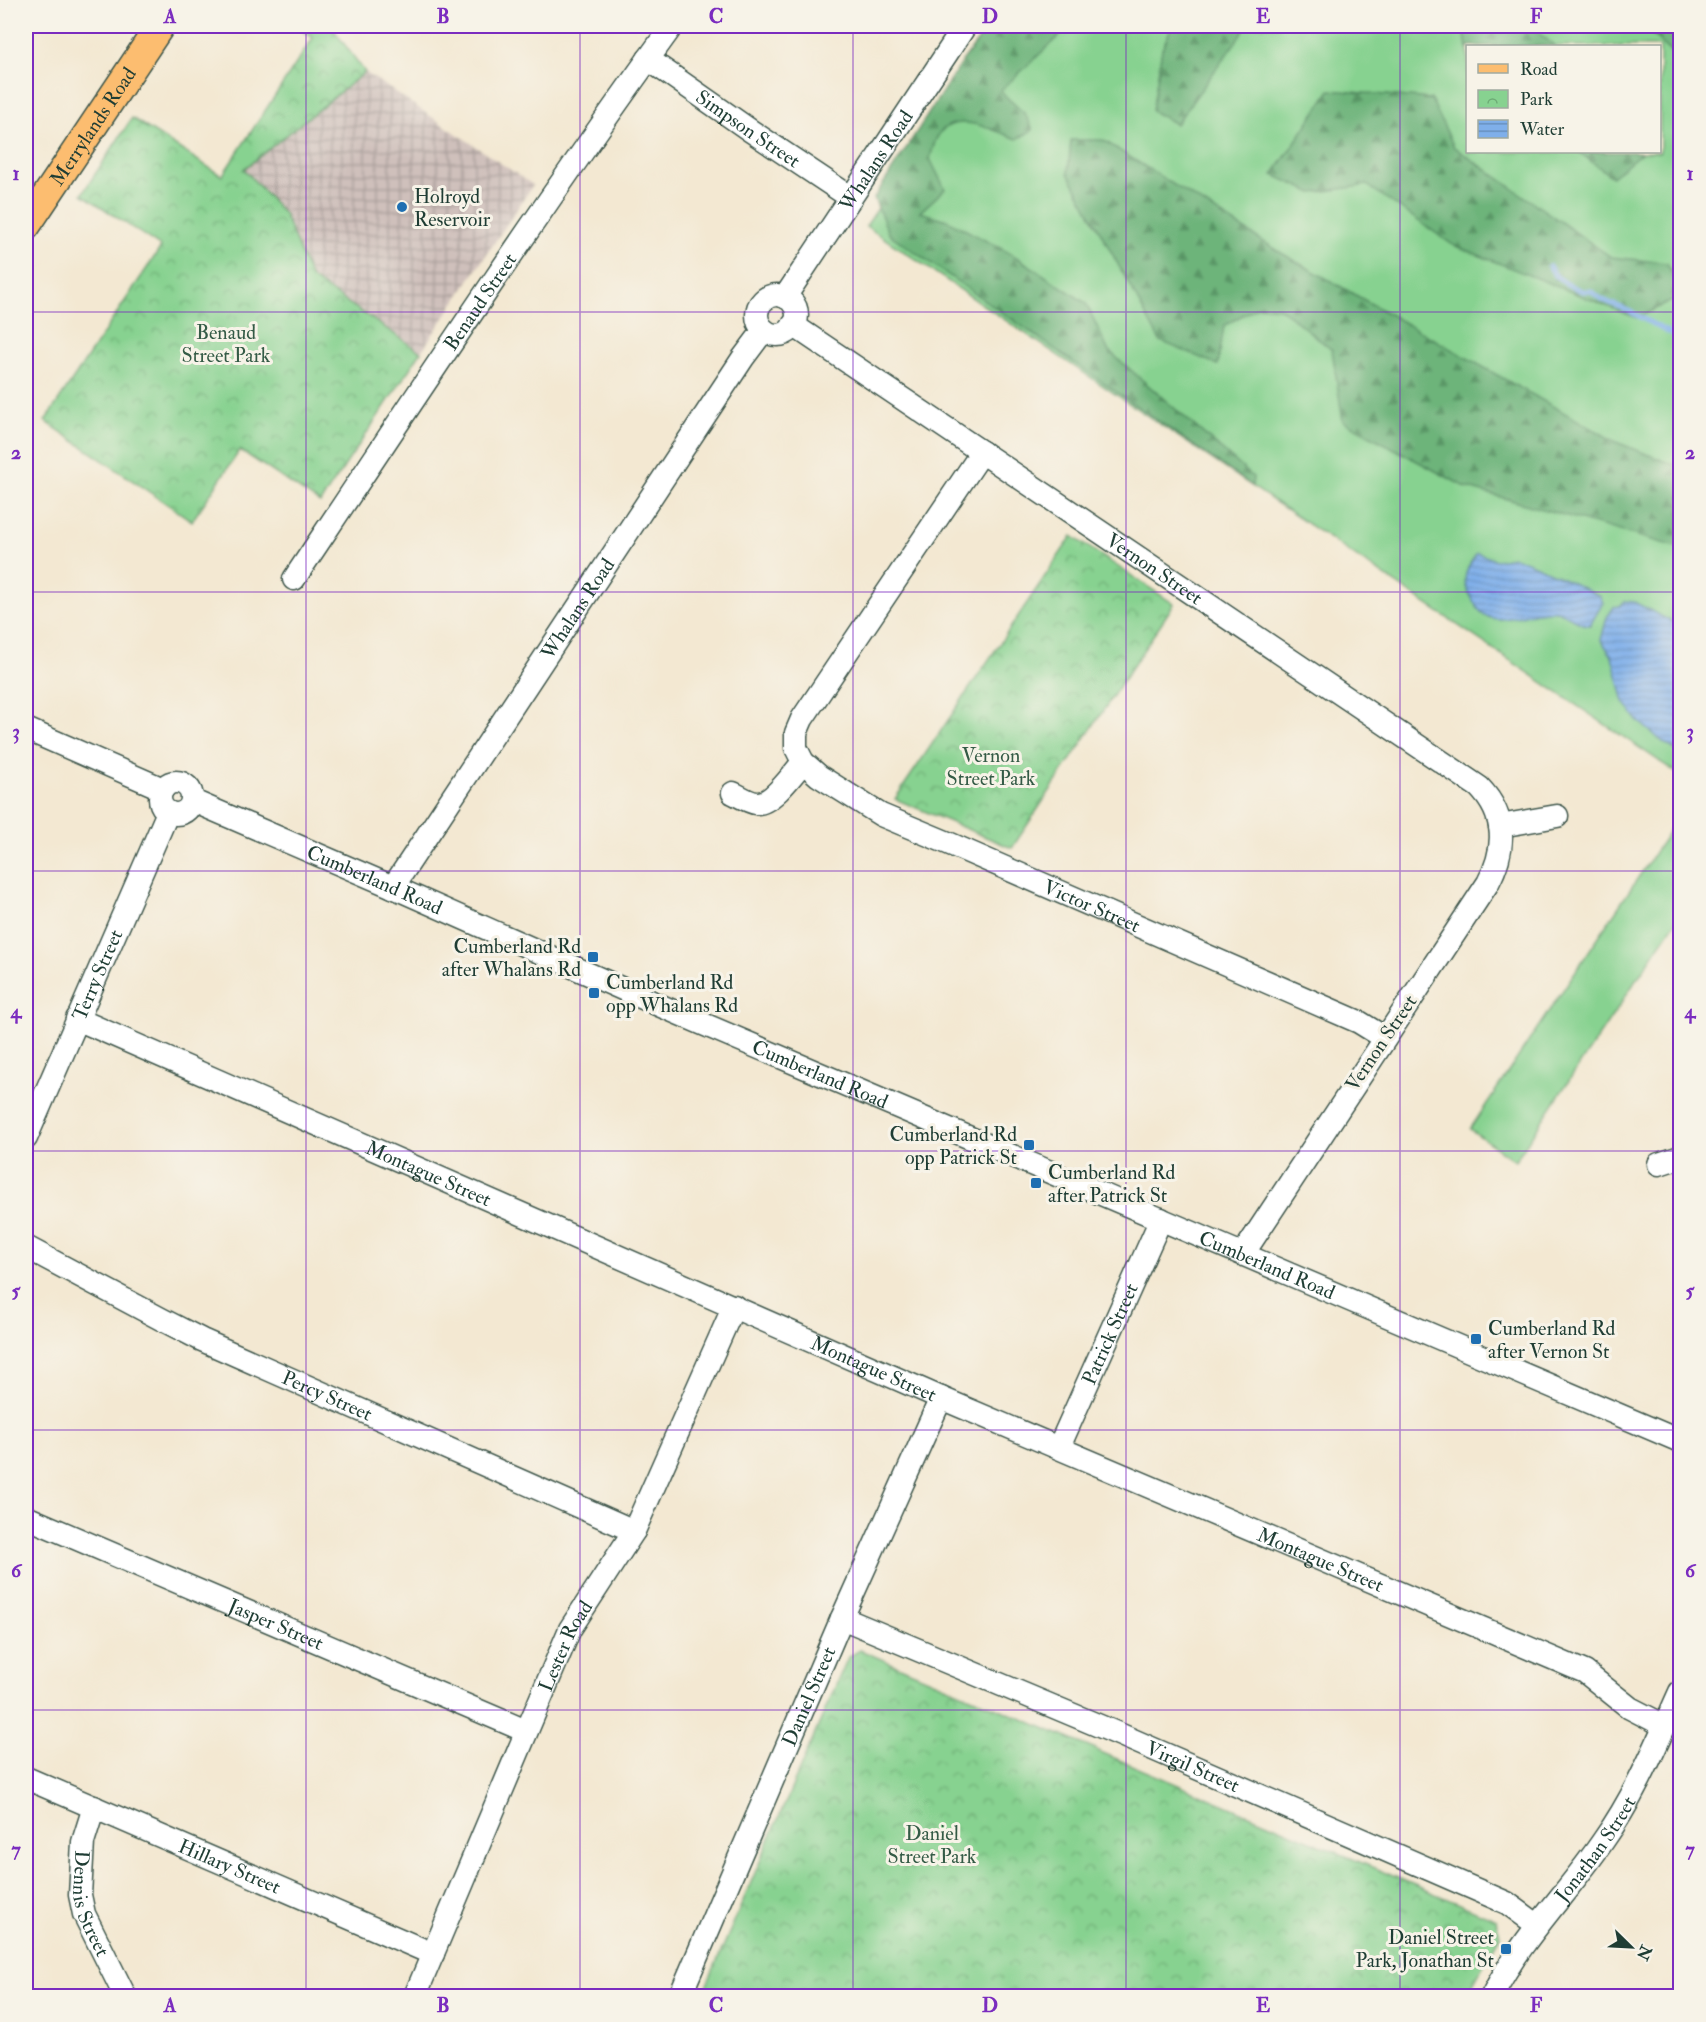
<svg xmlns="http://www.w3.org/2000/svg" width="1706" height="2022" font-family="'IM FELL Double Pica',serif">
  <defs>
    <pattern id="industrial-grid" width="8" height="8" patternUnits="userSpaceOnUse" patternTransform="scale(1.5)"><rect width="8" height="8" fill="#cfc0bb"/><path d="M0 4h8M4 0v8" fill="none" stroke="#a79d99"/></pattern>
    <pattern id="forest-firs" width="22" height="20" patternUnits="userSpaceOnUse" patternTransform="scale(1.5)"><rect width="22" height="20" fill="#6db47a"/><path d="M5 1l3.5 6h-7zM16 11l3.5 6h-7z" fill="#599465"/></pattern>
    <pattern id="park-crowns" width="20" height="18" patternUnits="userSpaceOnUse" patternTransform="scale(1.5)"><rect width="20" height="18" fill="#87d290"/><path d="M2 6a3 3 0 1 1 6 0M12 15a3 3 0 1 1 6 0" fill="none" stroke="#6eac76"/></pattern>
    <pattern id="water-rules" width="6" height="5" patternUnits="userSpaceOnUse" patternTransform="scale(1.5)"><rect width="6" height="5" fill="#7fafea"/><path d="M0 2.5h6" fill="none" stroke="#6790be"/></pattern>
  </defs>
  <rect width="100%" height="100%" fill="#f7f3e8"/>
  <filter id="ink" filterUnits="userSpaceOnUse"><feTurbulence type="fractalNoise" baseFrequency=".0167" numOctaves="2"/><feDisplacementMap in="SourceGraphic" scale="12" xChannelSelector="R" yChannelSelector="G"/><feConvolveMatrix kernelMatrix="1 2 1 2 8 2 1 2 1" color-interpolation-filters="sRGB"/></filter>
  <filter id="wash" filterUnits="userSpaceOnUse"><feTurbulence type="fractalNoise" baseFrequency=".008" numOctaves="4" result="noise"/><feDisplacementMap in="SourceGraphic" scale="24" xChannelSelector="R" yChannelSelector="G"/><feGaussianBlur stdDeviation="1.35" result="paint"/><feColorMatrix in="noise" values="0 0 0 0 0 0 0 0 0 0 0 0 0 0 0 0 0 1.4 0 .05"/><feComposite in="paint" operator="in"/></filter>
  <g filter="url(#wash)">
    <rect width="100%" height="100%" fill="#f3e8d2"/>
    <path fill="url(#industrial-grid)" d="M365 72 533 185 421 352 311 278 284 214 244 169Z"/>
    <path fill="#87d290" stroke="#538862" stroke-width="1.5" fill-rule="evenodd" d="M1000 26H1680V775L866 226ZM1468 46H1660V152H1468Z
      M1680 815V915L1515 1161 1470 1129Z"/>
    <path fill="url(#forest-firs)" stroke="#467857" stroke-width="1.5" d="M989 26H1070L1000 91 1025 114 1033 130 1017 139C995 131 953 109 938 136 934 142 932 151 930 159L945 189 920 212 947 220 1015 256 1086 303 1108 350 1253 477 1252 486 889 234 874 198 963 60Z
      M1172 26H1245L1243 32 1176 124 1152 111 1162 49Z
      M1454 26H1529L1555 46H1468L1467 50 1465 35Z
      M1643 26H1680V60Z
      M1330 90 1431 99 1454 147 1611 257 1667 263 1680 292V297L1637 318 1453 245 1367 185 1313 193 1273 175Z
      M1071 140H1103L1283 254 1616 442 1680 467V548L1465 487 1343 421 1332 350 1280 308 1258 306 1224 326 1218 365 1160 341 1068 173Z
      M1579 152H1642L1612 177Z"/>
    <path fill="url(#park-crowns)" stroke="#538862" stroke-width="1.5" d="M295 26H331L365 72 244 169 284 214 311 278 421 352 320 503 240 450 192 521 45 421 161 247 82 194 132 118 222 176 313 38Z
      M1072 536 1174 604 1012 848 895 799Z
      M860 1650 1497 1920 1500 1936 1466 1996H702L848 1657Z"/>
    <path fill="url(#water-rules)" stroke="#4f768f" stroke-width="1.5" d="M1477 553 1496 560 1514 557 1537 566 1600 596 1603 603 1590 625C1576 625 1569 613 1556 611 1533 607 1498 631 1480 611 1476 607 1473 600 1470 595 1460 580 1467 567 1477 553Z
      M1625 601 1634 602 1680 626V753L1664 743 1638 721 1624 702 1612 656 1601 640 1607 617 1614 607 1620 606Z"/>
    <g fill="none" stroke-linecap="round" stroke-linejoin="round">
      <path stroke="#7fafea" stroke-width="5" d="M1549 266 1556 276 1567 284 1582 291H1591L1601 299 1629 311 1673 335"/>
    </g>
  </g>
  <g filter="url(#ink)">
    <g fill="none" stroke-linecap="round" stroke-linejoin="round">
      <defs>
        <g id="minor">
          <path id="s1" d="M648 59 751 131 850 197"/>
          <circle cx="777" cy="315" r="20"/>
          <path id="s2" d="M785 297 965 26"/>
          <path id="s3" d="M793 325 1479 787C1507 816 1506 849 1488 883L1243 1254"/>
          <path id="s4" d="M982 452 802 719 796 733V748L803 762 819 776 881 815 948 843 1359 1022 1385 1038"/>
          <path id="s5" d="M294 579C418 393 541 207 672 26"/>
          <path d="M26 729 163 789"/>
          <circle cx="176" cy="798" r="16"/>
          <path d="M733 793C740 796 748 802 756 803 771 805 794 773 803 762"/>
          <path id="s6" d="M193 801 393 887 661 1006 1680 1441"/>
          <path d="M1500 826 1557 816"/>
          <path id="s7" d="M393 887 743 358 764 330"/>
          <path id="s8" d="M77 1019 941 1398 1585 1672 1630 1708 1665 1726"/>
          <path id="s9" d="M26 1138 168 812"/>
          <path d="M1659 1164 1680 1157"/>
          <path id="s10" d="M26 1247 161 1319 202 1340 634 1531"/>
          <path id="s11" d="M1059 1447 1161 1219"/>
          <path id="s12" d="M26 1517 526 1731"/>
          <path id="s13" d="M842 1618 1121 1735 1507 1903 1537 1925"/>
          <path id="s14" d="M26 1778 433 1954"/>
          <path id="s15" d="M94 1807 83 1842 80 1895 84 1914 125 1996"/>
          <path id="s16" d="M415 1996 570 1629 634 1531 734 1306"/>
          <path id="s17" d="M680 1996 842 1618 941 1398"/>
          <path id="s18" d="M1492 1996C1521 1938 1567 1894 1603 1841 1636 1795 1657 1743 1680 1692"/>
        </g>
        <g id="major">
          <path id="s19" d="M26 226 160 26"/>
        </g>
      </defs>
      <use href="#minor" stroke="#3f574c" stroke-width="25"/>
      <use href="#major" stroke="#3f574c" stroke-width="31"/>
      <use href="#minor" stroke="#fff" stroke-width="22"/>
      <use href="#major" stroke="#fcbd6f" stroke-width="28"/>
    </g>
  </g>
  <path fill="none" stroke="#7b2cbf" stroke-width="1.5" stroke-opacity="0.55" d="M306 26V1996M580 26V1996M853 26V1996M1126 26V1996M1400 26V1996M26 312H1680M26 592H1680M26 871H1680M26 1151H1680M26 1430H1680M26 1710H1680"/>
  <g fill="#1f6fb2" stroke="#f7f3e8" stroke-width="2">
    <circle cx="402" cy="207" r="6"/>
    <rect x="587" y="951" width="12" height="12" rx="3"/>
    <rect x="588" y="987" width="12" height="12" rx="3"/>
    <rect x="1023" y="1139" width="12" height="12" rx="3"/>
    <rect x="1030" y="1177" width="12" height="12" rx="3"/>
    <rect x="1470" y="1333" width="12" height="12" rx="3"/>
    <rect x="1500" y="1943" width="12" height="12" rx="3"/>
  </g>
  <g text-anchor="middle" dominant-baseline="central" stroke-width="6" stroke-linejoin="round" paint-order="stroke">
    <g font-size="20" fill="#1f3d34" stroke="#f7f3e8">
      <text stroke="none"><textPath href="#s19" startOffset="120">Merrylands Road</textPath></text>
      <text stroke="none"><textPath href="#s1" startOffset="122">Simpson Street</textPath></text>
      <text stroke="none"><textPath href="#s2" startOffset="164">Whalans Road</textPath></text>
      <text stroke="none"><textPath href="#s5" startOffset="334">Benaud Street</textPath></text>
      <text stroke="none"><textPath href="#s3" startOffset="436">Vernon Street</textPath></text>
      <text stroke="none"><textPath href="#s7" startOffset="334">Whalans Road</textPath></text>
      <text stroke="none"><textPath href="#s6" startOffset="198">Cumberland Road</textPath></text>
      <text stroke="none"><textPath href="#s4" startOffset="692">Victor Street</textPath></text>
      <text stroke="none"><textPath href="#s9" startOffset="178">Terry Street</textPath></text>
      <text transform="translate(1381 1043) rotate(-56)">Vernon Street</text>
      <text stroke="none"><textPath href="#s6" startOffset="684">Cumberland Road</textPath></text>
      <text stroke="none"><textPath href="#s8" startOffset="384">Montague Street</textPath></text>
      <text stroke="none"><textPath href="#s6" startOffset="1170">Cumberland Road</textPath></text>
      <text stroke="none"><textPath href="#s11" startOffset="124">Patrick Street</textPath></text>
      <text stroke="none"><textPath href="#s8" startOffset="870">Montague Street</textPath></text>
      <text stroke="none"><textPath href="#s10" startOffset="336">Percy Street</textPath></text>
      <text stroke="none"><textPath href="#s8" startOffset="1356">Montague Street</textPath></text>
      <text stroke="none"><textPath href="#s12" startOffset="272">Jasper Street</textPath></text>
      <text stroke="none"><textPath href="#s16" startOffset="381">Lester Road</textPath></text>
      <text stroke="none"><textPath href="#s17" startOffset="326">Daniel Street</textPath></text>
      <text stroke="none"><textPath href="#s13" startOffset="381">Virgil Street</textPath></text>
      <text stroke="none"><textPath href="#s18" startOffset="180">Jonathan Street</textPath></text>
      <text stroke="none"><textPath href="#s14" startOffset="222">Hillary Street</textPath></text>
      <text stroke="none"><textPath href="#s15" startOffset="100">Dennis Street</textPath></text>
    </g>
    <g font-size="20" fill="#1f3d34" stroke="#f7f3e8" text-anchor="start">
      <text x="414" y="196">Holroyd<tspan x="414" dy="23">Reservoir</tspan></text>
      <text x="581" y="946" text-anchor="end">Cumberland Rd<tspan x="581" dy="23">after Whalans Rd</tspan></text>
      <text x="606" y="982">Cumberland Rd<tspan x="606" dy="23">opp Whalans Rd</tspan></text>
      <text x="1017" y="1134" text-anchor="end">Cumberland Rd<tspan x="1017" dy="23">opp Patrick St</tspan></text>
      <text x="1048" y="1172">Cumberland Rd<tspan x="1048" dy="23">after Patrick St</tspan></text>
      <text x="1488" y="1328">Cumberland Rd<tspan x="1488" dy="23">after Vernon St</tspan></text>
      <text x="1494" y="1937" text-anchor="end">Daniel Street<tspan x="1494" dy="23">Park, Jonathan St</tspan></text>
    </g>
    <g font-size="20" fill="#345b46" stroke="#f7f3e8">
      <text x="226" y="332">Benaud<tspan x="226" dy="23">Street Park</tspan></text>
      <text x="991" y="755">Vernon<tspan x="991" dy="23">Street Park</tspan></text>
      <text x="932" y="1833">Daniel<tspan x="932" dy="23">Street Park</tspan></text>
    </g>
  </g>
  <rect width="1706" height="2022" fill="none" stroke="#f7f3e8" stroke-width="66"/>
  <rect x="1466" y="45" width="195" height="108" fill="#f7f3e8" stroke="#a1aaa0" stroke-width="1.5"/>
  <rect x="1478" y="64" width="30" height="9" fill="#fcbd6f" stroke="#a1aaa0" stroke-width="1.5"/>
  <text x="1520" y="75" font-size="18" fill="#1f3d34">Road</text>
  <rect x="1478" y="90" width="30" height="18" fill="url(#park-crowns)" stroke="#a1aaa0" stroke-width="1.5"/>
  <text x="1520" y="105" font-size="18" fill="#1f3d34">Park</text>
  <rect x="1478" y="120" width="30" height="18" fill="url(#water-rules)" stroke="#a1aaa0" stroke-width="1.5"/>
  <text x="1520" y="135" font-size="18" fill="#1f3d34">Water</text>
  <g transform="translate(1631 1947) rotate(114)" stroke="#f7f3e8" stroke-width="4.5" paint-order="stroke">
  <path d="M0-4.5L10 22L0 15L-10 22Z" fill="#1f3d34"/>
  <text y="-9" font-size="16" font-weight="bold" text-anchor="middle" fill="#1f3d34">N</text>
  </g>
  <rect x="33" y="33" width="1640" height="1956" fill="none" stroke="#7b2cbf" stroke-width="2"/>
  <g font-size="20" text-anchor="middle" font-weight="bold" fill="#7b2cbf">
    <text x="170" y="23">A</text>
    <text x="443" y="23">B</text>
    <text x="716" y="23">C</text>
    <text x="990" y="23">D</text>
    <text x="1263" y="23">E</text>
    <text x="1536" y="23">F</text>
    <text x="16" y="180">1</text>
    <text x="1690" y="180">1</text>
    <text x="16" y="459">2</text>
    <text x="1690" y="459">2</text>
    <text x="16" y="738">3</text>
    <text x="1690" y="738">3</text>
    <text x="16" y="1018">4</text>
    <text x="1690" y="1018">4</text>
    <text x="16" y="1297">5</text>
    <text x="1690" y="1297">5</text>
    <text x="16" y="1577">6</text>
    <text x="1690" y="1577">6</text>
    <text x="16" y="1856">7</text>
    <text x="1690" y="1856">7</text>
    <text x="170" y="2012">A</text>
    <text x="443" y="2012">B</text>
    <text x="716" y="2012">C</text>
    <text x="990" y="2012">D</text>
    <text x="1263" y="2012">E</text>
    <text x="1536" y="2012">F</text>
  </g>
</svg>
